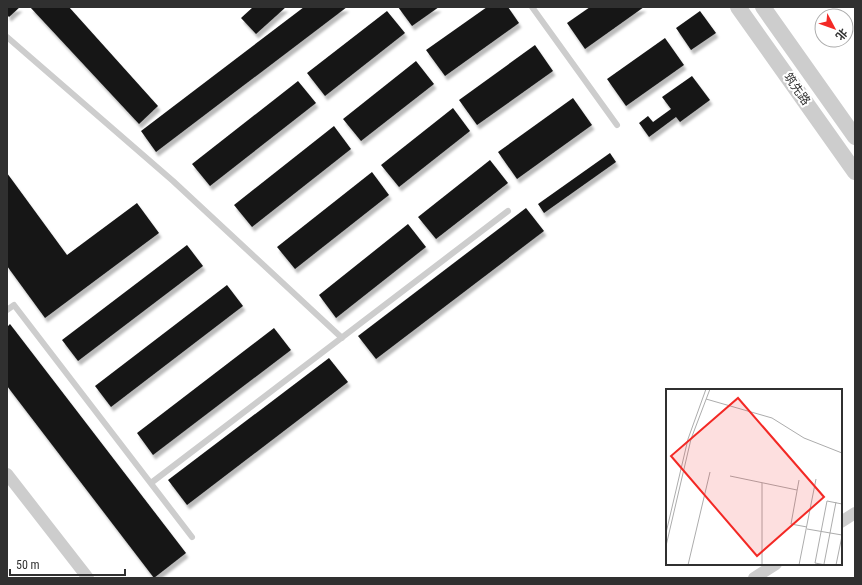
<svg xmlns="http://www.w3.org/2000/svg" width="862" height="585" font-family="'Roboto Condensed','Noto Sans SC',sans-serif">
  <defs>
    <filter id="shadow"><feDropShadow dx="2.5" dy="4.5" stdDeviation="1" flood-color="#0004"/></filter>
  </defs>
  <rect width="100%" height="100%" fill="#fff"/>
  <path fill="#171717" filter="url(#shadow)" d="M7 7H20L9 17 7 15Z
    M30 7H69L158 106 139 124Z
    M253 7H286L256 34 241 18Z
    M304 7H347L156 152 141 131Z
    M398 7H439L412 26Z
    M487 7H508L519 23 445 76 426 50Z
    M590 7H644L585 49 567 23Z
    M387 11 405 33 325 96 307 73Z
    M700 11 716 33 691 50 676 28Z
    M665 38 684 65 626 106 607 79Z
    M535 45 553 71 477 125 459 100Z
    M416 61 434 84 361 141 343 119Z
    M692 76 710 100 680 122 676 117 649 137 639 123 648 116 653 122 671 109 662 97Z
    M298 81 316 103 210 186 192 164Z
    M573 98 592 125 517 179 498 152Z
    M453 108 470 131 399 187 381 165Z
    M334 126 351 149 252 227 234 205Z
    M610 153 616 162 544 213 538 204Z
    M490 160 508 183 436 239 418 217Z
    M372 172 389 195 295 269 277 247Z
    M7 173 67 255 137 203 159 233 45 318 7 266Z
    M526 208 544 231 376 359 358 336Z
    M408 224 426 247 336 318 319 295Z
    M187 245 203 266 78 361 62 340Z
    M227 285 243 306 111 407 95 386Z
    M10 324 186 553 154 578 7 386V327Z
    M274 328 291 350 153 455 137 433Z
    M329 358 348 382 187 505 168 480Z"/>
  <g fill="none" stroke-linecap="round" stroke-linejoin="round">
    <path stroke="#cdcdcd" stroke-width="6" d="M532 7 617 125
      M7 37 173 181 342 338
      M7 310 14 305 192 537
      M151 483 508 211"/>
    <path stroke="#cdcdcd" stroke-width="12" d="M7 474 88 578
      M841 522 855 513
      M754 578 776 564"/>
    <path stroke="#cdcdcd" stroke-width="16" d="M738 7 855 172
      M763 7 855 137"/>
  </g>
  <g text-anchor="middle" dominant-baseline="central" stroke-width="4" stroke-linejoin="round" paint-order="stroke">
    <g font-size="12" fill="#303030" stroke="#fff">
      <text transform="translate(797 89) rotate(55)">筑先路</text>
    </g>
  </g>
  <g transform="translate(666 389)">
    <rect width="176" height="176" fill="#fff"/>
    <path fill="none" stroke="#acacac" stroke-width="1" d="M40 10 106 29 138 49 176 64M64 87 131 101M133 91 125 135 141 138M96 94V176M141 140 176 146M0 144 22 50 40 0M0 157 25 50 44 0M158 175 170 113M22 176 44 83M133 176 150 90M160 176 149 174 161 112 176 115M170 176 176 147"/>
    <path fill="#f32925" fill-opacity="0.15" stroke="#f32925" stroke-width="2" d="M72 9 158 108 91 167 5 67Z"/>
    <rect width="176" height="176" fill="none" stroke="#303030" stroke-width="2"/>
  </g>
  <rect width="862" height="585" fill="none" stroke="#303030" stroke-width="16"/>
  <g transform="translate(834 28) rotate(131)"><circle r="19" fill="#ffffff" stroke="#acacac"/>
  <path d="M0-3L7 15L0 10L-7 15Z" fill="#f32925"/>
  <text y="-6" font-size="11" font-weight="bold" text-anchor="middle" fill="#303030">北</text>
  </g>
  <path d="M10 569v6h115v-6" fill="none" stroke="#303030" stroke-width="2"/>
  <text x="16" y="569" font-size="12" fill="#303030" stroke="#ffffff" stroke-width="3" paint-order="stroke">50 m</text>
</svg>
